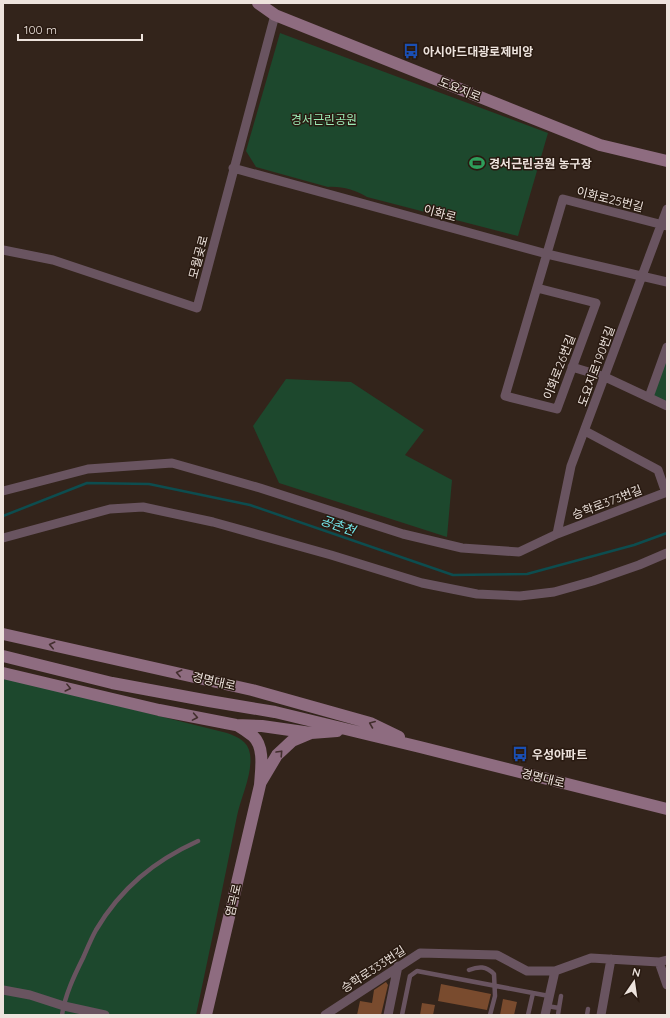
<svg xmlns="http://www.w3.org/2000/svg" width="670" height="1018" font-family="Quicksand,'Noto Sans KR',sans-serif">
  <rect width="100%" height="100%" fill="#33241b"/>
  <path fill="#1d482d" d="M280 33 548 133 518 236 367 197C356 190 341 186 328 187L256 167 246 151Z
    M667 351V404L651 396Z
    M286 379 351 382 424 430 405 455 452 480 447 537 279 483 253 426Z
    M3 677 227 733C238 737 248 741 250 754 253 773 241 797 237 816 224 882 210 949 196 1015H3Z"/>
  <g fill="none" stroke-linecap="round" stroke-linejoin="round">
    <path stroke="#0d4d4f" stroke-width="2.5" d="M3 516 87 483 149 484 250 505 453 575 527 574 634 545 667 533"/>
  </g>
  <path fill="#794b2e" d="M386 982 388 985 381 1015H357L360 1001 372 1003 374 990Z
    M441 984 491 994 487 1010 438 1001Z
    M503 999 517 1002 514 1015H500Z
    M422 1003 435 1005 433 1015H420Z"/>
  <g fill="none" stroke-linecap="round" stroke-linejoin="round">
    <path stroke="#695460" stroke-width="4.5" d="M469 970C479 966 486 966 494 974L495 996 490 1015
      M533 993 549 996
      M547 1006 559 1008 561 996
      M62 1015C65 995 74 976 83 958 87 949 91 939 96 930 121 888 154 861 198 841
      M402 1015 410 976 417 971 533 993 528 1015
      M558 1015 559 1008
      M587 1015 588 1009"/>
    <path stroke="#695460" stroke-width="9" d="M233 168 547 254 667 282
      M3 250 53 260 197 308 275 15
      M537 288 596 303 557 409 505 396 563 199 667 226
      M572 367 605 377 667 406
      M649 397 667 347
      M585 431 658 470 666 493
      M3 491 88 469 172 463 260 488 403 534 462 548 519 552 557 534 667 492
      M557 534 571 466 667 209
      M3 538 110 509 143 507 213 522 331 555 422 583 477 594 520 596 554 592 593 581 639 565 667 553
      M659 962 667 985
      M3 990 30 995 64 1006 105 1015
      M325 1015 420 953 497 955 527 971H555L591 958 659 962 667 960
      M388 1015 398 966
      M545 1015 555 971
      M601 1015 611 959"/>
    <path stroke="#8e6c80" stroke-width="12" d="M258 3 275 15 600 145 667 161
      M3 634 252 690 370 723 399 737
      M3 656 112 683 209 701 275 712 420 747 667 809
      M3 673 159 710 236 725 262 726 311 733 337 731
      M261 782 277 755 292 741 311 733
      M206 1015 260 785C261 770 265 747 253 736 248 732 242 728 237 725"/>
  </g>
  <defs><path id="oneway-chevron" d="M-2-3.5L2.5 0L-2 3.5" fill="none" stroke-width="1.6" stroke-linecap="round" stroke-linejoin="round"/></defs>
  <g stroke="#422e2d">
    <use href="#oneway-chevron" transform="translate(52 645) rotate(-167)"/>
    <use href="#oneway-chevron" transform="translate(179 673) rotate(-167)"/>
    <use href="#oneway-chevron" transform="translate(68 688) rotate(14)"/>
    <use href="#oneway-chevron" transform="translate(195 717) rotate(10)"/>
    <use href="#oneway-chevron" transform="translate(372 724) rotate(-158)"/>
    <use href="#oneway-chevron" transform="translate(280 753) rotate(-47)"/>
  </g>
  <defs>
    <symbol id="bus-bare" viewBox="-9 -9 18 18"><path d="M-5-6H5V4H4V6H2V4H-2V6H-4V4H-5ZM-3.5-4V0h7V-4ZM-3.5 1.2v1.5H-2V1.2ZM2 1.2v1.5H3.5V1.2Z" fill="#1a4fb4" stroke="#291a11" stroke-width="2.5" paint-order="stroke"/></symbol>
    <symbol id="stadium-bare" viewBox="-9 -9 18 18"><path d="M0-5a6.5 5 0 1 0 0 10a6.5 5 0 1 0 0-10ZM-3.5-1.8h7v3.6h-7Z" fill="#2e9e5b" stroke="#291a11" stroke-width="2.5" paint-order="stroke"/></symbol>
  </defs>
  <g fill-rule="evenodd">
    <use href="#bus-bare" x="400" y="40" width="22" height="22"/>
    <use href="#stadium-bare" x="466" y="152" width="22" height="22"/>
    <use href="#bus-bare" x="509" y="743" width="22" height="22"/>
  </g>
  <g text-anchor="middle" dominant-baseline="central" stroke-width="3" stroke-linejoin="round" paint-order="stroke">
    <g font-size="12" font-weight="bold" fill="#ede3dd" stroke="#291a11" text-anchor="start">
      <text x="423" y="51">아시아드대광로제비앙</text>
      <text x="489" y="163">경서근린공원 농구장</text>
      <text x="532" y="754">우성아파트</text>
    </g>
    <g font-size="12" fill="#ede3dd" stroke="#291a11">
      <text transform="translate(460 89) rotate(22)">도요지로</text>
      <text transform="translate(610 199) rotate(14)">이화로25번길</text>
      <text transform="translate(440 213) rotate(15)">이화로</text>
      <text transform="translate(198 257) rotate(-75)">모월곶로</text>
      <text transform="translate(596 366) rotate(-70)">도요지로190번길</text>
      <text transform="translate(559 367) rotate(-69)">이화로26번길</text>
      <text transform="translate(607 502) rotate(-21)">승학로373번길</text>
      <text transform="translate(214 681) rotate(13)">경명대로</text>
      <text transform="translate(543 778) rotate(14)">경명대로</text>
      <text transform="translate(233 900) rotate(-77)">염곡로</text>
      <text transform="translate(373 969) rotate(-33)">승학로333번길</text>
    </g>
    <g font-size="12" fill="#9be9b4" stroke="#291a11">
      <text x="324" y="119">경서근린공원</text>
    </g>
    <g font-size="13" font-style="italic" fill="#74e9ec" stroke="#291a11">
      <text transform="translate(338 525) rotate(19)">공촌천</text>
    </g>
  </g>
  <rect width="670" height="1018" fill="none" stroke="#ede3dd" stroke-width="8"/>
  <g transform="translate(634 982) rotate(13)" stroke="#291a11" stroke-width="3" paint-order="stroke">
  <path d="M0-3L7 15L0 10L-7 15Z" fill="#ede3dd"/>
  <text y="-6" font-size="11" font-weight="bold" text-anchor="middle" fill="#ede3dd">N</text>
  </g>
  <path d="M18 34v6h124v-6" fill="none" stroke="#ede3dd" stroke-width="2"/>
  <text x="24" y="34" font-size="12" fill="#ede3dd" stroke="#291a11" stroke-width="3" paint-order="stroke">100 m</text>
</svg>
